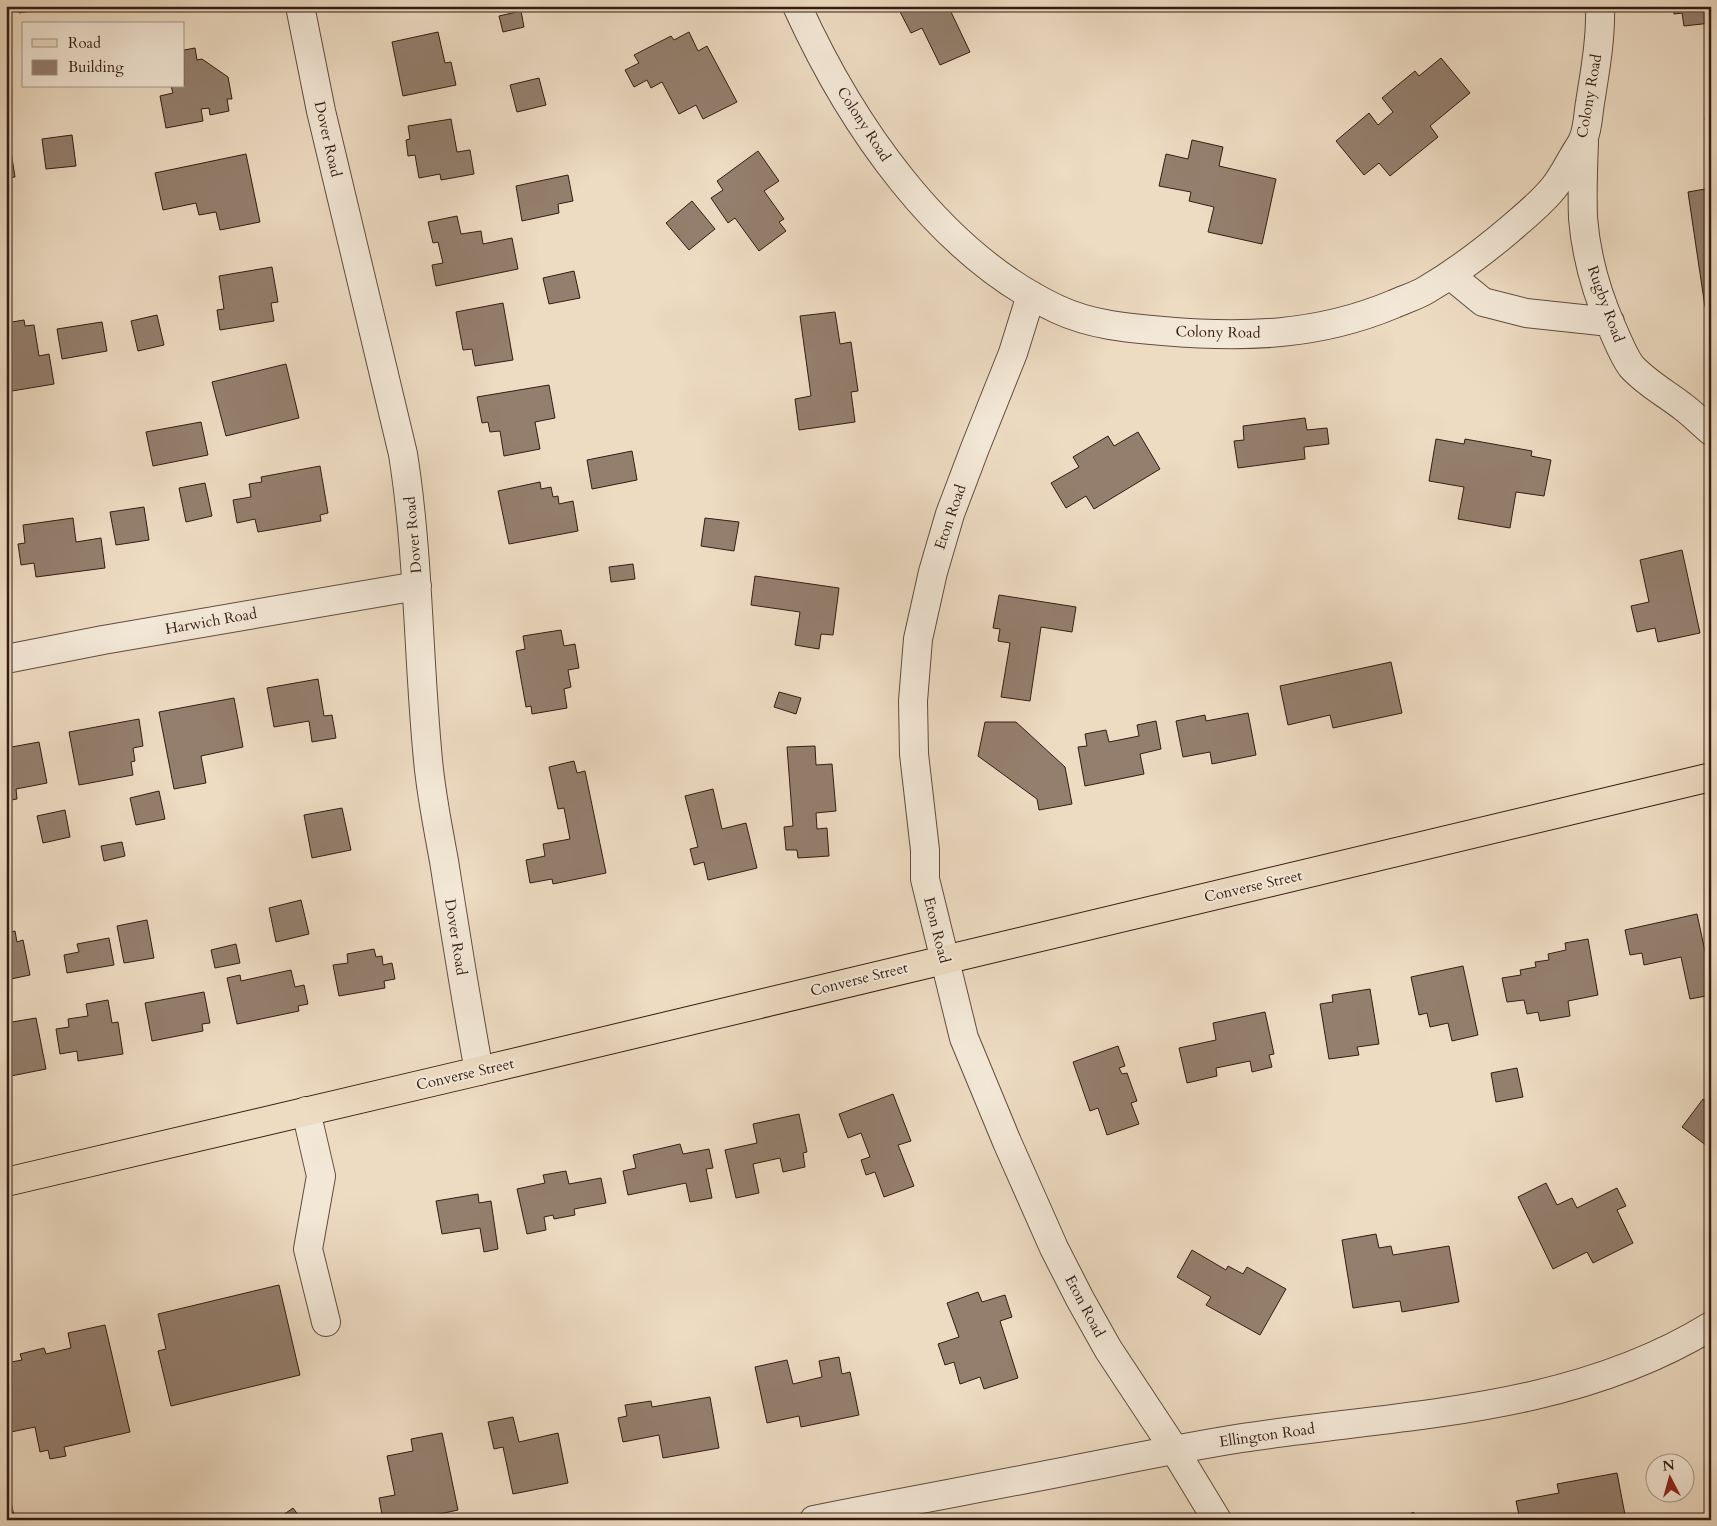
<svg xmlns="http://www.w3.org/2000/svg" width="1717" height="1526" font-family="Cardo,serif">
  <rect width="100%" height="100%" fill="#eddbc2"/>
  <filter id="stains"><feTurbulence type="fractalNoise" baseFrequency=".004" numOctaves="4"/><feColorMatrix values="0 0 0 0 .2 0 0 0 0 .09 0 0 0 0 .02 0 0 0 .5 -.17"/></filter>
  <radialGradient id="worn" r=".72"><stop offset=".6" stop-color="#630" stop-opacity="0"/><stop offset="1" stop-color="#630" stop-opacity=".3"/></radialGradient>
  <path fill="#947f6e" stroke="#331c13" d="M18 6H49V8L19 13Z
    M897 6H962L951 12 970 52 940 65 922 28 911 33Z
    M1673 6H1711V23L1684 26 1682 13 1674 14Z
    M521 11 524 27 503 32 499 16Z
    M438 32 445 63 451 62 456 85 403 96 392 42Z
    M689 32 698 51 707 46 737 102 703 119 696 105 679 114 662 82 651 88 647 80 634 87 625 70 639 63 634 55 671 36 674 40Z
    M195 48 197 60 202 59 228 77 232 99H227L229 111 210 115 209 108 201 109 203 121 166 128 160 96 173 93 171 86H184V50Z
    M1441 58 1470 93 1430 126 1438 137 1390 176 1379 163 1364 175 1336 141 1369 113 1378 125 1393 112 1382 98 1415 71 1419 76Z
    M539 78 546 105 517 112 510 85Z
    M1711 117V156L1705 118Z
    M6 119 15 177 6 178Z
    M451 119 457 152 470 150 474 174 441 180 440 174 419 178 415 155 408 156 406 140 410 139 408 126Z
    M72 135 76 166 46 169 42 139Z
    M1192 140 1223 147 1219 166 1276 179 1262 244 1208 232 1214 207 1189 201 1191 192 1159 186 1166 154 1188 159Z
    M758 151 779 181 764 191 784 219 779 222 786 231 759 251 735 218 728 223 711 198 723 190 717 181Z
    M246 154 260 222 220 230 216 212 199 215 196 203 163 210 155 173Z
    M568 175 573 201 558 204 559 213 522 221 516 186Z
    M1711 188V306L1705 307 1688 192Z
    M692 201 715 229 689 250 666 223Z
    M457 216 461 234 481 231 483 244 512 238 518 269 436 286 432 265 443 263 438 242 433 243 428 222Z
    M272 267 278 302 271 303 274 321 220 330 217 310 224 309 219 276Z
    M574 271 580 298 549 304 543 278Z
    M503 303 513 360 475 366 472 349 463 350 456 312Z
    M835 312 840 344 851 342 858 391 851 392 855 422 799 430 795 399 811 396 800 316Z
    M157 315 164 345 138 351 131 321Z
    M24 320 25 326 34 325 39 356 49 354 54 384 6 392V323Z
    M102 322 107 351 62 359 57 329Z
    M286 364 299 418 226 436 212 382Z
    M549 385 555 418 535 422 540 449 504 456 500 431 490 432 488 422 482 423 477 397Z
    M1305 418 1307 430 1327 428 1329 444 1304 447 1305 459 1238 468 1234 441 1244 440 1243 426Z
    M201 422 208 455 153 466 146 432Z
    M1138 432 1160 469 1094 509 1086 496 1066 508 1051 483 1079 467 1073 457 1108 436 1114 446Z
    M1436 439 1464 444 1465 439 1532 451 1531 456 1551 460 1544 496 1516 492 1510 528 1458 519 1464 487 1429 481Z
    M632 451 637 480 592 489 587 460Z
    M320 466 328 513 320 515 321 521 258 532 255 519 237 523 233 500 251 497 249 484 262 482 261 477Z
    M540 482 541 489 551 487 553 497 558 496 559 504 573 501 578 531 509 544 498 491Z
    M205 483 212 516 186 522 179 488Z
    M144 507 149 540 116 545 110 512Z
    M73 518 76 542 101 538 105 568 36 577 34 563 21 565 18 544 25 543 23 525Z
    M705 518 739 522 734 551 701 546Z
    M1682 550 1700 633 1658 642 1655 628 1637 632 1631 606 1649 602 1640 560Z
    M633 564 635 579 611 582 609 567Z
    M755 576 839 588 833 635 821 634 819 649 795 645 800 612 751 605Z
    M999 595 1076 607 1072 632 1041 627 1030 701 1001 697 1010 643 998 641 1000 629 993 628Z
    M561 630 564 646 575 644 579 668 568 670 571 687 564 689 567 708 532 714 531 706 526 707 516 651 525 649 523 636Z
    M1391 662 1402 713 1333 728 1330 715 1288 725 1280 686Z
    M318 679 324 716 332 715 336 738 312 742 309 721 274 727 267 688Z
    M779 692 801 698 796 714 774 707Z
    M234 698 243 747 201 756 206 783 174 789 159 712Z
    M1248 713 1256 755 1212 764 1210 752 1183 757 1176 721 1205 715 1206 721Z
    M139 719 143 746 133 748 135 761 131 762 133 775 79 785 69 732Z
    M1156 721 1161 749 1140 754 1144 774 1085 786 1078 747 1087 746 1085 734 1106 730 1109 742 1139 736 1137 725Z
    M985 722H1016L1065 767 1072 804 1039 810 1037 799 978 756Z
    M39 742 47 783 16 789 17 799 6 801V748Z
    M815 746 816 765 832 764 836 811 816 813 817 829 827 828 829 856 798 858 797 850H786L784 827 793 826 787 747Z
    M574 761 577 773 585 771 606 873 553 884 552 879 530 883 526 860 545 856 543 844 570 839 564 808 558 809 549 767Z
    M713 789 722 829 746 823 757 868 708 880 704 862 694 865 690 849 698 847 685 796Z
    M159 791 165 819 136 825 130 798Z
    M342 808 351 850 312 858 304 815Z
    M65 810 70 837 43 843 37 816Z
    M122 842 125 856 104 861 101 846Z
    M301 900 309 934 276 942 269 908Z
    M1697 914 1706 956 1711 955V995L1690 999 1681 957 1644 965 1642 953 1630 955 1625 930Z
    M147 920 154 958 124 963 117 926Z
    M15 931 17 942 23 940 30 975 6 980V933Z
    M109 938 114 965 67 973 64 955 79 952 77 944Z
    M1588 939 1598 995 1568 1001 1570 1016 1540 1021 1538 1012 1527 1014 1524 1000 1507 1002 1502 978 1521 975 1520 970 1536 967 1535 962 1549 960 1548 954 1566 950 1565 943Z
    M236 944 240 963 215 968 211 950Z
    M374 949 376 957 382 956 383 965 392 963 395 979 384 981 385 988 339 996 333 965 348 963 347 954Z
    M1463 966 1478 1035 1452 1041 1448 1023 1430 1027 1427 1013 1419 1015 1411 977Z
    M291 970 295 987 304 985 308 1004 298 1006 299 1011 237 1024 227 978 240 975 241 981Z
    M1370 989 1379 1044 1357 1047 1359 1055 1329 1059 1320 1004 1333 1002 1332 995Z
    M204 992 210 1023 202 1024 203 1031 152 1041 145 1003Z
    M108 1000 112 1023 118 1022 123 1054 78 1061 77 1051 60 1054 56 1029 69 1027 68 1019 88 1016 86 1004Z
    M1265 1012 1274 1054 1269 1055 1272 1067 1252 1072 1250 1061 1216 1068 1217 1076 1187 1083 1179 1048 1216 1040 1213 1023Z
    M36 1018 46 1069 6 1077V1023Z
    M1118 1046 1125 1066 1119 1068 1122 1074 1127 1073 1137 1101 1131 1103 1139 1124 1107 1135 1098 1108 1090 1111 1073 1062Z
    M1517 1068 1523 1097 1496 1102 1491 1073Z
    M893 1094 911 1141 898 1145 914 1186 884 1197 875 1172 866 1175 861 1160 870 1157 861 1133 848 1138 839 1114Z
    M1703 1099 1711 1105V1149L1682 1127Z
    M799 1114 807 1152 803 1153 805 1167 783 1172 780 1158 753 1164 759 1193 736 1198 725 1150 757 1143 753 1124Z
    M680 1144 683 1154 709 1149 713 1168 706 1169 712 1198 690 1202 686 1183 628 1195 623 1171 636 1168 633 1155Z
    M566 1171 569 1184 601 1178 606 1203 574 1209 575 1215 554 1219 553 1215 544 1217 546 1230 527 1234 517 1189 545 1183 543 1175Z
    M1546 1183 1557 1205 1572 1198 1577 1208 1617 1188 1626 1206 1617 1210 1633 1243 1593 1263 1587 1252 1553 1269 1518 1197Z
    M478 1194 479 1203 491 1201 498 1249 484 1252 480 1228 442 1234 436 1201Z
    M1376 1234 1379 1248 1391 1246 1393 1255 1449 1246 1459 1302 1402 1312 1400 1301 1353 1308 1342 1240Z
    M1192 1250 1226 1270 1228 1266 1243 1274 1247 1267 1286 1289 1260 1335 1206 1305 1211 1297 1177 1277Z
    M279 1285 300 1375 171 1406 158 1351 166 1349 158 1314Z
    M978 1292 982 1302 1005 1295 1012 1317 1000 1321 1018 1378 984 1389 980 1377 960 1384 954 1362 945 1365 938 1344 959 1337 947 1303Z
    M105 1325 130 1432 64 1447 66 1456 50 1459 48 1450 40 1452 35 1427 6 1433V1363L22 1360 20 1354 44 1348 46 1354 71 1348 68 1333Z
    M839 1357 842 1374 850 1372 859 1415 801 1427 799 1416 767 1423 755 1367 787 1360 793 1384 822 1377 819 1361Z
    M710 1397 719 1448 663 1458 659 1435 623 1442 618 1418 627 1416 625 1405 651 1401 652 1407Z
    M513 1417 519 1442 558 1433 568 1483 513 1494 503 1447 494 1449 488 1422Z
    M442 1433 458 1510 412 1520H383L379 1498 395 1495 387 1456 413 1451 411 1439Z
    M1617 1473 1626 1520H1520L1516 1501 1559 1493 1557 1484Z
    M6 1480 15 1520H6Z
    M293 1508 302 1520H276Z
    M1413 1512 1419 1520H1404Z"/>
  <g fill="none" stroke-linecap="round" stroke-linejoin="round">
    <defs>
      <path id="minor" d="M300 6 321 111 403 454C419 555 418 658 428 760 431 794 438 828 444 861 455 931 466 1001 479 1071
        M797 6C850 123 938 253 1057 309 1091 325 1127 328 1163 331 1244 338 1318 336 1394 304 1405 299 1416 296 1426 290 1455 273 1483 252 1509 230 1525 216 1542 203 1555 186 1562 177 1567 167 1573 157 1576 151 1582 144 1584 137 1588 127 1588 114 1590 103 1595 71 1601 39 1600 6
        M1584 142C1583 167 1582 193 1583 218 1586 255 1597 294 1612 328 1618 341 1623 355 1631 366 1645 382 1665 393 1682 406 1692 413 1701 423 1711 431
        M1450 275 1483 302 1526 313 1610 322
        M1031 295 1013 353 975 448 950 514 933 572 918 639 913 701 914 754 925 850V879L964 1038 1007 1142 1054 1248 1080 1299 1108 1349 1174 1449 1217 1520
        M6 659 103 640 417 586
        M306 1111 321 1176 308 1249 326 1322
        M814 1520C907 1501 999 1485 1092 1466 1142 1456 1191 1446 1242 1438 1400 1414 1570 1413 1711 1326"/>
      <path id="major" d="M6 1182 479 1071 1711 777"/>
    </defs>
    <use href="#minor" stroke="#624c3f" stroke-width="30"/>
    <use href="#major" stroke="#331c13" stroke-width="30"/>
    <use href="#minor" stroke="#f3e8d7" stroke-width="28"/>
    <use href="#major" stroke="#eddbc2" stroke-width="28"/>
  </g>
  <g text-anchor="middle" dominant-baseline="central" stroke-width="4" stroke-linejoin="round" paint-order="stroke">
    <g font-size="15" fill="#331c13" stroke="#f3e8d7">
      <text transform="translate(1589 96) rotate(-80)">Colony Road</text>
      <text transform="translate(864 124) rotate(57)">Colony Road</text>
      <text transform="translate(328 139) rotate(77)">Dover Road</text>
      <text transform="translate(1606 304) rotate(70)">Rugby Road</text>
      <text transform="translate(1218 332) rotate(1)">Colony Road</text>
      <text transform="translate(950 517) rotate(-71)">Eton Road</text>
      <text transform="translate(413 535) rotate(-95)">Dover Road</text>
      <text transform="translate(211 621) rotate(-10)">Harwich Road</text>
      <text transform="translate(1253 886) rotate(-13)">Converse Street</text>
      <text transform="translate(937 930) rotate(76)">Eton Road</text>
      <text transform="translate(456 937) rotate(81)">Dover Road</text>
      <text transform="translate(859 979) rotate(-14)">Converse Street</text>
      <text transform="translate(465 1074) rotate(-13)">Converse Street</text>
      <text transform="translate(1085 1306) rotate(62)">Eton Road</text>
      <text transform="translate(1267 1435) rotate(-8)">Ellington Road</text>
    </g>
  </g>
  <rect width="1717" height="1526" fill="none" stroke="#eddbc2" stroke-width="25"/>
  <rect x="8" y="8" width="1702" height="1511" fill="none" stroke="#331c13" stroke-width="2.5"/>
  <rect x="12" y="12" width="1692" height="1501" fill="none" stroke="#331c13"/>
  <rect x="22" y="22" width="162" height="65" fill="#f3e8d7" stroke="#a69689"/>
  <rect x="32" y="39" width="25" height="8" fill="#eddbc2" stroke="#a69689"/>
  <text x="68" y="48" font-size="15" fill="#331c13">Road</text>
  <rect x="32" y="60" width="25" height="15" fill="#947f6e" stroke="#a69689"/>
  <text x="68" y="72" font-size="15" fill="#331c13">Building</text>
  <g transform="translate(1670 1478) rotate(354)"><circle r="24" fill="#f3e8d7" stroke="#a69689"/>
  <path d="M0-4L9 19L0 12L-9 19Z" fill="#8f2418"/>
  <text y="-8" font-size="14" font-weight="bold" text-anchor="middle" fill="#331c13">N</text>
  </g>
  <rect width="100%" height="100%" filter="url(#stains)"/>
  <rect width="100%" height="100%" fill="url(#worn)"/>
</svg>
